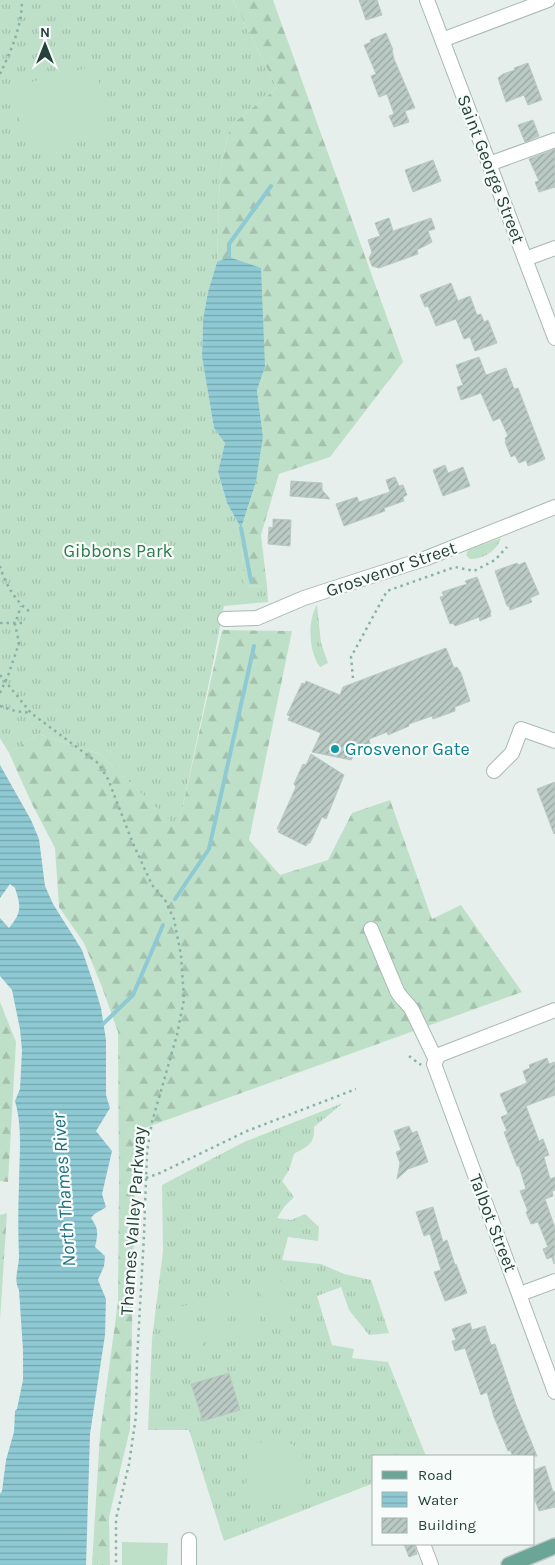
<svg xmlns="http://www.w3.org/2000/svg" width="555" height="1565" font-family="Karla,sans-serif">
  <defs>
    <pattern id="grass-tufts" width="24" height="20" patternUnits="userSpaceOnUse" patternTransform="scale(1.25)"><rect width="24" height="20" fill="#bfe0c8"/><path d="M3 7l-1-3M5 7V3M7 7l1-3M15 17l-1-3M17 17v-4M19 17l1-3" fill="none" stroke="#a4c1ad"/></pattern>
    <pattern id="forest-firs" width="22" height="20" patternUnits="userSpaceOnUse" patternTransform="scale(1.25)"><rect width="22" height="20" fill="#bfe0c8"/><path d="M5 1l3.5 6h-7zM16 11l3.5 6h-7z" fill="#a4c1ad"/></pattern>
    <pattern id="water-rules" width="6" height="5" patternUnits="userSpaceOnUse" patternTransform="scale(1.25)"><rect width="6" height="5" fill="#8ec9d4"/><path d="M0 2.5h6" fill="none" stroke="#74a5ad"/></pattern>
    <pattern id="building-hatch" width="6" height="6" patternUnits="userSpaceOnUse" patternTransform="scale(1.25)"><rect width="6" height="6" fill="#bbcac4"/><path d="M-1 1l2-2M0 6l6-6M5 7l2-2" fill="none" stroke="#98a6a0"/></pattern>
  </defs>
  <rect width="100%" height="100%" fill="#e6efeb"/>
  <path fill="url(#grass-tufts)" d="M0 0H233L277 88 230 126 220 172 217 262 208 292 203 319 202 357 214 428 225 443 218 473 227 503 241 528 244 587 267 586 268 602 224 606 211 673 178 829 100 754 38 734 9 753 0 738Z
    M501 538C497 551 483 559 470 559L466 555 468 550Z
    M317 605 321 643 328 663 320 667C309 653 307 620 317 605Z
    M343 1103 314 1127C315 1144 308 1146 294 1154L289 1170 282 1181 294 1197 285 1206 277 1218 291 1220 305 1214 319 1227 318 1241 288 1237 282 1260 321 1264 344 1274 371 1280 389 1333 369 1335 349 1310 341 1287 317 1296 332 1345 354 1349 352 1358 388 1362 426 1456H374V1483L224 1541 189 1430H148L152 1339 163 1251 162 1185 244 1142Z"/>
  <path fill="url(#forest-firs)" d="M233 0H273L403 362 330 457 279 474 261 535 267 586 244 587 241 528 256 482 263 437 257 390 265 367 217 262 220 172 230 126 277 88Z
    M222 630 292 631 249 840 280 875 328 860 352 813 390 800 432 919 461 905 522 992 136 1131 130 1429 109 1517 110 1565H92L100 1434 118 1302 119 1184 118 1032 102 987 84 943 59 907 55 848 32 804 9 753 38 734 100 754 178 828Z
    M0 1002 16 1042 8 1182 0 1181Z
    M7 1213 0 1320V1215Z"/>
  <path fill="#bfe0c8" d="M95 66 111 133 29 156 11 87Z
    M279 1278 292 1323 271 1329 258 1284Z
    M250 1286 263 1331 242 1337 229 1292Z
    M221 1295 234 1340 213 1346 200 1301Z
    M191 1304 204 1348 184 1354 171 1309Z
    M277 1440C312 1445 310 1474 301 1501H253L246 1493 248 1444Z
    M122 1542 168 1543 167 1565H122Z"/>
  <path fill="url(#water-rules)" d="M229 257 261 268 265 367 257 390 263 437 256 482 241 528 227 503 218 472 225 443 214 428 202 357 203 319 208 292 217 262Z
    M0 765 31 820 39 839 45 886 53 904 82 950 94 985 101 1008 106 1040V1095L110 1108 96 1131 112 1151 102 1194 106 1207C101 1211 95 1212 91 1218 99 1229 98 1234 95 1247L105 1256 104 1266 98 1280 106 1299 105 1335 90 1434 86 1565H0V1494L2 1491 6 1460 14 1432 15 1411 17 1409 23 1380V1350L19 1290C13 1278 19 1269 19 1256 18 1232 18 1210 19 1186 19 1157 23 1129 15 1101L20 1089 22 1050 20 1029 12 990 0 976V918L9 928C22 912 21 907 15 888L10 884 0 898Z"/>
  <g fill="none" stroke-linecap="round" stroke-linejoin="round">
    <path stroke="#8ec9d4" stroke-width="4" d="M229 257V244L271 186
      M241 528 251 581
      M175 899 209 849 254 646
      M103 1024 133 995 163 925"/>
  </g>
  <path fill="url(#building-hatch)" stroke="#b8c9c2" d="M359 0H377L382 15 366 20Z
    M386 33 393 50H392L394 59 415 108 405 111 409 122 394 127 389 116 394 114 387 94 379 97 371 76 376 74 364 45 371 42 370 40Z
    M528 63 542 100 528 105 524 95 506 102 498 78 503 74 515 70 514 68Z
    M533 120 539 136 525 142 518 125Z
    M555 149V187L539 192 535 182 539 181 529 159Z
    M433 160 441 181 413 192 405 170Z
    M389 218 393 231 431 218 435 229 428 231 432 242 417 250 418 254 379 268 372 266 369 258 372 252 368 240 380 236 375 223Z
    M451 283 458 301 470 296 477 315 481 314 484 322 488 320 497 343 475 351 470 337 464 339 456 319 436 326 428 306 425 307 420 295Z
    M479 357 486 375 506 368 514 389 518 388 545 459 528 466 526 460 519 463 515 455 511 457 505 442 506 441 505 438 508 436 500 418 493 421 481 393 461 400 457 387 463 385 456 365Z
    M445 465 448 473 463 467 470 486 443 496 433 470Z
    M395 477 399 486 403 485 407 495 403 497 404 501 384 508 385 511 344 526 336 504 357 497 359 502 390 492 386 480Z
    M291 481 322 483V490L330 499 290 496Z
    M273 519 291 520 290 546 268 544 269 527 273 528Z
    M525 562 539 594 530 598 532 602 510 610 509 606H507L495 571 517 563 519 565Z
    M477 577 491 612 490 613 491 616 480 621 479 617 455 626 453 623 450 624 440 597 444 596 442 592 467 584 465 581Z
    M446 648 454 668 457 667 461 673 470 701 455 707V711L433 719 432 716 409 724V726L388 735 387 732 369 739 370 744 360 746 351 760 312 752 321 733 288 720 290 716 287 715 302 683 305 684 306 681 340 695 343 687Z
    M311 754 344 775 326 819 322 817 310 843H308L306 846 278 832 280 829H277L296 787 294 784 303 764 306 765Z
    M555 782V833L554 834 537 789Z
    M547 1058 549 1064 555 1062V1095L526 1106 539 1141 543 1139 549 1155 544 1157 550 1179 555 1177V1190L552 1191 553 1196 545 1199 555 1228 554 1264 552 1257 547 1259 543 1249 548 1247 538 1222 531 1224 526 1212 528 1211 520 1191 526 1189 519 1166H517L504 1132 507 1131 501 1117 508 1114 500 1094 527 1083 523 1071 530 1068 529 1065Z
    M409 1126 412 1133 417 1131 428 1162 408 1169 397 1179 400 1163 396 1152 401 1150 394 1131Z
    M433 1207 443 1242 447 1240 455 1265 456 1264 467 1293 445 1301 434 1272 441 1270 430 1234 424 1236 416 1212Z
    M470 1323 472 1330 485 1326 491 1345 495 1344 516 1405 537 1456H513L510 1450 508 1451 494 1417 487 1392 481 1395 465 1348 455 1351 452 1341 456 1340 452 1329Z
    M229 1373 240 1410 203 1421 191 1384Z
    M545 1466 553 1492 555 1491V1507L539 1511 534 1497V1470Z
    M404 1544H414L417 1554 409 1557Z"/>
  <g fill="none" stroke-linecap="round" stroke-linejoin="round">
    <defs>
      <path id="minor" d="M427 0 555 338
        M442 40 548 0
        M489 164 555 140
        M525 259 555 248
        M225 619 257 618 304 598 424 559 555 507
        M494 771 512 753 521 729 555 741
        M371 929 397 991C401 999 408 1003 412 1010L436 1060
        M555 1010 439 1055 434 1064 555 1392
        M520 1294 555 1281
        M423 1544 431 1565
        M189 1565V1540"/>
      <path id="major" d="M509 1565 555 1546"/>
    </defs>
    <use href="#minor" stroke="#a8b8b2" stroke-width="16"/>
    <use href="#major" stroke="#c2cac8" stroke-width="18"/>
    <path stroke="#86b3a5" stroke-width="2.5" stroke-dasharray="2.5 4" stroke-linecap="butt" d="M0 74C11 51 22 26 22 0
      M0 566C4 582 16 602 29 611
      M0 623H25
      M0 675 31 713 98 763 108 779 132 841 152 885 165 900 174 919 181 955 184 999 177 1035 152 1122 147 1152 144 1235 137 1360 136 1416 129 1464 116 1519V1565
      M353 678 351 657 387 591 455 567 474 571 495 560 507 547
      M0 693 8 676 19 643 15 624 21 606
      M0 706 15 711 31 713
      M409 1056 421 1065
      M146 1178 160 1173 247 1131 356 1089"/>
    <use href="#minor" stroke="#fff" stroke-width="14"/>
    <use href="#major" stroke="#6aa596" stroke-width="15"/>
  </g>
  <circle fill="#0f9aa8" stroke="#f7fbf9" stroke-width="2" cx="335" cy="749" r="5"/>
  <g text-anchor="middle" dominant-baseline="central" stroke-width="4.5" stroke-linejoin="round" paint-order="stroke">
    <g font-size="18" fill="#24423a" stroke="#f7fbf9">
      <text transform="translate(491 169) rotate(69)">Saint George Street</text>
      <text transform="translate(391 569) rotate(-19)">Grosvenor Street</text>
      <text transform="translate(133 1221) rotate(-86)">Thames Valley Parkway</text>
      <text transform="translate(493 1223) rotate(69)">Talbot Street</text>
    </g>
    <g font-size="18" fill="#2d7a4b" stroke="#f7fbf9">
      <text x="118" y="551">Gibbons Park</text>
    </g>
    <g font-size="18" fill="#0d838f" stroke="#f7fbf9" text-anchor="start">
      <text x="345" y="749">Grosvenor Gate</text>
    </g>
    <g font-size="19" font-style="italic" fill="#1c6f80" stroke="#f7fbf9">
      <text transform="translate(64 1190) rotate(-94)">North Thames River</text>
    </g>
  </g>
  <rect x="372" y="1455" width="162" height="90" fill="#f7fbf9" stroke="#a3b1ad"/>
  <rect x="382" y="1471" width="25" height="8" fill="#6aa596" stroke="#a3b1ad"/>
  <text x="418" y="1480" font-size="15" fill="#24423a">Road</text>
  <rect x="382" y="1492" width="25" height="15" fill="url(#water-rules)" stroke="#a3b1ad"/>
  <text x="418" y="1505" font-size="15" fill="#24423a">Water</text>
  <rect x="382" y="1518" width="25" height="15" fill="url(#building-hatch)" stroke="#a3b1ad"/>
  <text x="418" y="1530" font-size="15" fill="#24423a">Building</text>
  <g transform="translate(45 45)" stroke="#f7fbf9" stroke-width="4" paint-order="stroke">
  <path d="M0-4L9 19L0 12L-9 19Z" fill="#24423a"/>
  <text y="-8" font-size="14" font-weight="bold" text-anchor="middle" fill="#24423a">N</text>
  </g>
</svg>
